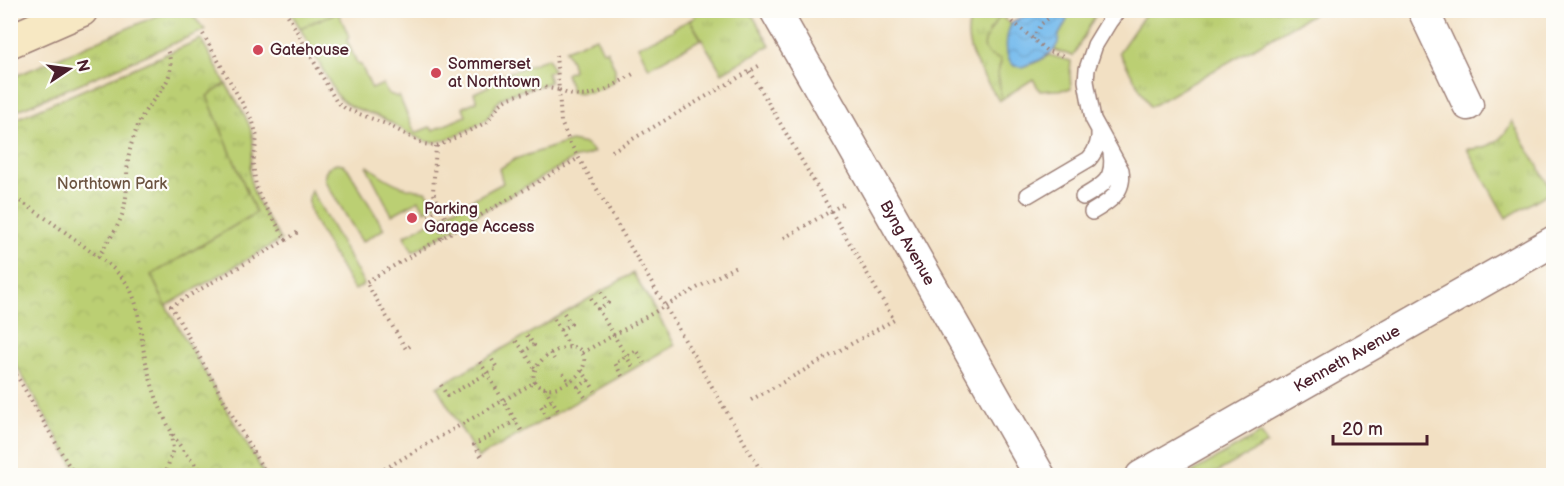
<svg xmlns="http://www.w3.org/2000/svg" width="1564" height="486" font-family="'Balsamiq Sans',sans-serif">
  <defs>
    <pattern id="grass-tufts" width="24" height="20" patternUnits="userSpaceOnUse" patternTransform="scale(1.5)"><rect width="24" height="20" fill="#bbcf73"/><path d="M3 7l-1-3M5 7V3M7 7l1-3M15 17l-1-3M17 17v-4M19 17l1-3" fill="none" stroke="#a2b164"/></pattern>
    <pattern id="park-crowns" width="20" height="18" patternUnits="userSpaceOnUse" patternTransform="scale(1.5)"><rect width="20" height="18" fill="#bbcf73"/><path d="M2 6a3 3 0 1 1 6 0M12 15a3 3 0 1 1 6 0" fill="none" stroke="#a2b164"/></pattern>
    <pattern id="water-waves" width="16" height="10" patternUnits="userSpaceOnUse" patternTransform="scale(1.5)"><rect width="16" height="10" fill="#76bbed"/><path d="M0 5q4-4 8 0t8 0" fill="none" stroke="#68a0cb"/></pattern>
  </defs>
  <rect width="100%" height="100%" fill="#fdfcf7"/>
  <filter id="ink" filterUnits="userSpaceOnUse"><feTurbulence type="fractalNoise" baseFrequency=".0167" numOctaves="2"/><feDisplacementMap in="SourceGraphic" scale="12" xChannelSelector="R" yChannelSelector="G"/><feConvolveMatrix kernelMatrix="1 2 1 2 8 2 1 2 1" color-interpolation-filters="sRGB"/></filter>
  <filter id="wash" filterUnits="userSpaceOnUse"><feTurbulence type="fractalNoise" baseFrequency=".008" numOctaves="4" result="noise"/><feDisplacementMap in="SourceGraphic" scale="24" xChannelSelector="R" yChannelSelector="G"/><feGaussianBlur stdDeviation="1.35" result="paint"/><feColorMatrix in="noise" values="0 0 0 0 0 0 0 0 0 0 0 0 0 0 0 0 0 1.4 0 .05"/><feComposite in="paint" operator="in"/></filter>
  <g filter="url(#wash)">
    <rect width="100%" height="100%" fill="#f2e0c3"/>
    <path fill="url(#grass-tufts)" stroke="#82774f" stroke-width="1.5" d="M1148 10H1318V11L1150 107 1119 52Z
      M168 11H189L205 30 11 113V78Z
      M290 11H341L300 28Z
      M693 11H750L770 45 722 73 690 20 695 17Z
      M976 11H993L1000 16 994 26 989 31 996 58 1000 59 1001 62 997 74C1003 85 997 88 1002 99L999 101C984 75 953 40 976 11Z
      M226 84C237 103 255 125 253 148 251 162 248 172 252 186 257 205 271 223 281 240L166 306 151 275 256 213 206 95Z
      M1512 121 1552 191 1506 218 1467 149C1488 150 1504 140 1512 121Z
      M633 273 675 345 478 458 437 387Z
      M1261 433 1267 444 1212 475H1187Z"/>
    <path fill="url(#park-crowns)" stroke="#82774f" stroke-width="1.5" d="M201 39 226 84 207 96 256 213 151 275 166 306 265 475H79L11 356V121Z"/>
    <path fill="#bbcf73" stroke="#82774f" stroke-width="1.5" d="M1067 11H1094L1096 14 1073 56 1054 50C1057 45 1057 40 1059 35 1064 24 1067 25 1067 11Z
      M338 12 349 36 347 41 357 63 361 65 372 89 383 84 387 93 397 97 399 96 415 133 430 127 433 130 466 116 463 107 477 101 474 93 489 86 487 81 548 58 553 70 547 73 550 82C536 88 520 89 506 96 493 102 493 114 485 120 475 127 441 144 430 142 413 139 396 124 380 117 365 111 346 108 336 94L300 28Z
      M1000 16 1011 24C1000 63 1012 78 1049 55L1071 61 1070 74 1071 89 1040 91 1033 79 1002 99C997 88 1003 85 997 74L1001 63 1000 59C969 52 992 30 1000 16Z
      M690 20 701 39 649 68 638 46 658 38V37L674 30 673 28Z
      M596 37 603 51 607 50 615 69V80C600 91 590 94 572 92L566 74 573 70 571 61 565 50Z
      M571 141 585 144 594 152 583 157 575 158 413 252 404 236 503 183 499 169 515 159Z
      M337 163 343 164 348 169 384 229 362 242 325 181C323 171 329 165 337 163Z
      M368 166C386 180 403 190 426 191L436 205 425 211 419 200 392 215 367 167Z
      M311 190 363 282 364 284 355 290 352 287 313 219C309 210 307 199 311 190Z"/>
    <path fill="url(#water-waves)" stroke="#606d8c" stroke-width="1.5" d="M1039 11H1067V20L1059 35 1058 43 1054 50 1040 60 1022 67 1014 66C1011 63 1010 62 1008 57 1005 48 1006 25 1016 20 1023 15 1032 16 1039 11Z"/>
  </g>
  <g filter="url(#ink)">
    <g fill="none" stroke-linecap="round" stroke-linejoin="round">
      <defs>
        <path id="lane" d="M1028 195 1089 159C1096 151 1100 140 1099 130
          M1083 197C1104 185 1115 179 1111 153
          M1092 212C1109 202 1125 192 1121 170L1093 119 1086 81 1087 69 1095 45 1109 22 1118 10"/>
        <g id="street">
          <path id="s1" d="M775 10 1040 476"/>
          <path d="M1423 10 1468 105"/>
          <path id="s2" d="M1141 476 1554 241"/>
        </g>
        <path id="secondary" d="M10 41 81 10"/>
      </defs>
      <use href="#lane" stroke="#9e8077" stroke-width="18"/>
      <use href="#street" stroke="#9e8077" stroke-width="33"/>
      <use href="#secondary" stroke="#9e8077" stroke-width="36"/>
      <path stroke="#9e8077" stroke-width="4" stroke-dasharray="1.5 4.5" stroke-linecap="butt" d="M285 10 336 101 346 109 386 124 424 144 436 146 442 144 487 122 499 105 509 98 543 87 559 90 556 55
        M999 10 1047 51 1067 57
        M203 34 253 122 257 137 253 164 256 187 262 200 286 240 171 306 254 454 268 476
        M1033 39 1040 25 1050 17 1055 10
        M750 71 894 320 751 400
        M559 90 561 122 570 143 739 433 761 471 766 476
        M559 90C588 105 610 87 635 73
        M436 146 433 192 446 219 440 228 442 238
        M612 151 762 64
        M10 195C38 212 63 230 89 250 103 260 120 272 129 287 141 309 140 334 145 358 154 399 173 451 209 476
        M428 216 441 208
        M784 238 843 204
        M286 240 301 230
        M98 257C108 241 120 226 124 208 128 193 126 178 128 162 129 149 134 135 139 123 150 95 181 83 167 50
        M601 292 608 303 598 309 634 369
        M591 298 598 309
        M554 319 570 347
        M560 330 571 324 564 313
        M527 335 534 345 524 351 535 369
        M516 341 524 351
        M410 346 406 349 366 282 579 158
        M573 347C579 348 581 350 583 355 590 372 567 386 553 388 517 392 535 348 573 347Z
        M550 353 554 359
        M582 353 736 266
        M480 362 523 433
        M10 364 75 476
        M582 370 595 391
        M563 373 569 382
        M622 376 615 363 636 350 644 363
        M441 385 447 396 497 368 490 356
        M545 388 559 412
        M585 397 578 387 589 380
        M548 418 541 406 552 400
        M481 456 474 445 515 421
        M374 475 535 382
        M165 476 173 449 171 434
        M176 476 191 473 205 476"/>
      <use href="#lane" stroke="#fff" stroke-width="15"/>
      <use href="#street" stroke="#fff" stroke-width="30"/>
      <use href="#secondary" stroke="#f7e8c3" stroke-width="33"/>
    </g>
  </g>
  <g fill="#d1495b" stroke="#fdfcf7" stroke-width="2">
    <circle cx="258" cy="50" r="6"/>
    <circle cx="436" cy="73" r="6"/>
    <circle cx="412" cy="218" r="6"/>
  </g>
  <g text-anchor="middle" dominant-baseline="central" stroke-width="4.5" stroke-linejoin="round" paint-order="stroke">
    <g font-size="16" fill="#4a1f2b" stroke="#fdfcf7" text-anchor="start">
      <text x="270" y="50">Gatehouse</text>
      <text x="448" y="64">Sommerset<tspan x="448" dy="18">at Northtown</tspan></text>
      <text x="424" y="209">Parking<tspan x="424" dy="18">Garage Access</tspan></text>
    </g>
    <g font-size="16" fill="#6c5441" stroke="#fdfcf7">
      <text x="112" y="184">Northtown Park</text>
    </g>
    <g font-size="16" fill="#4a1f2b" stroke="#fdfcf7">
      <text stroke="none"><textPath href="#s1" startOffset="268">Byng Avenue</textPath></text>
      <text stroke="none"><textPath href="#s2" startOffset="237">Kenneth Avenue</textPath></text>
    </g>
  </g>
  <rect width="1564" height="486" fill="none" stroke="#fdfcf7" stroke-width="36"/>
  <g transform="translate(69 69) rotate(77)" stroke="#fdfcf7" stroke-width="4.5" paint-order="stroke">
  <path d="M0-4.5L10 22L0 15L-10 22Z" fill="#4a1f2b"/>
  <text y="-9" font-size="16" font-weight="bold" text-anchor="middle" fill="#4a1f2b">N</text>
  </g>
  <path d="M1333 435v9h94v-9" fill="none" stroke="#4a1f2b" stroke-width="3"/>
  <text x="1342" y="435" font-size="18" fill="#4a1f2b" stroke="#fdfcf7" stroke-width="4.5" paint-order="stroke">20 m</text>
</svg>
